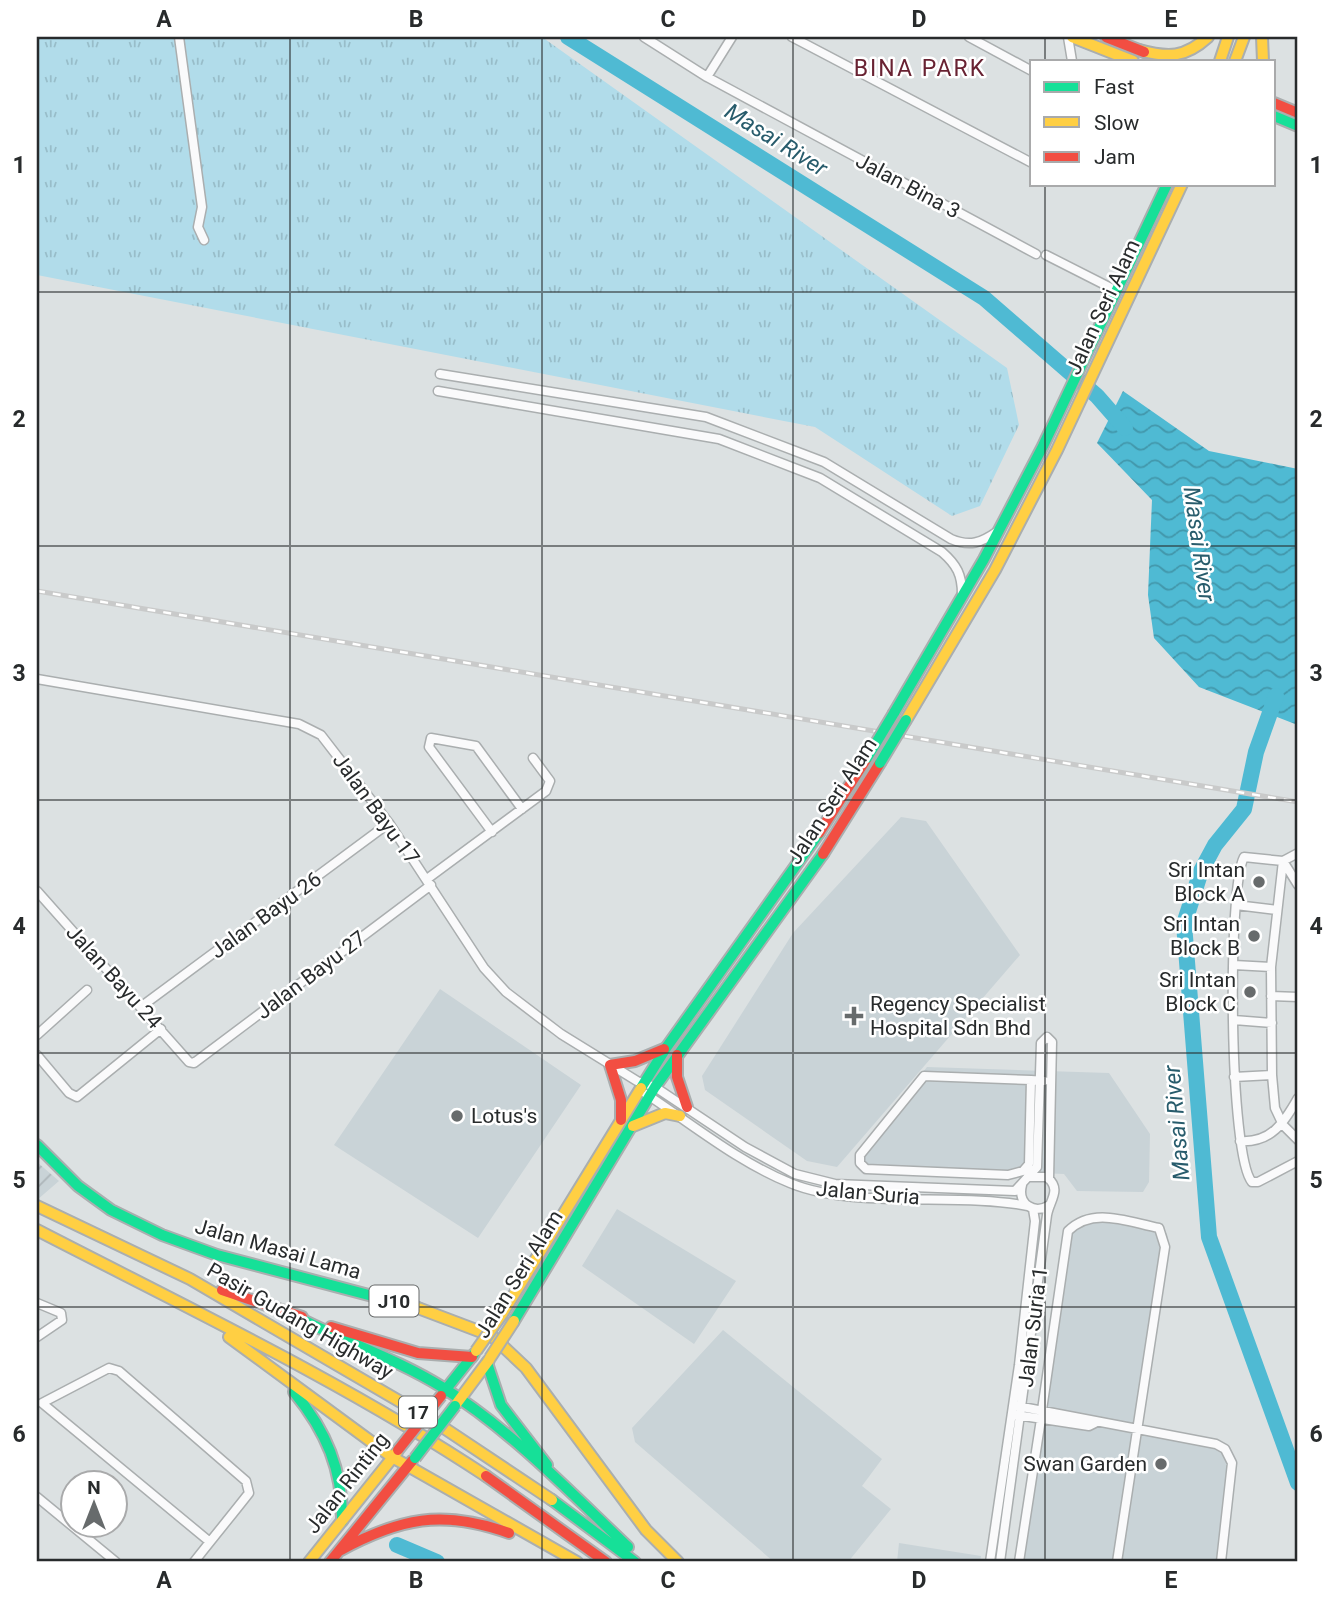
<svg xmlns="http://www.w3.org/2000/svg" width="1335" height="1599" font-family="Roboto,sans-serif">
  <defs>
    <pattern id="industrial-furrows" width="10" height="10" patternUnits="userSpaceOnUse" patternTransform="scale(1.75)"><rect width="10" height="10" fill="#c9d3d7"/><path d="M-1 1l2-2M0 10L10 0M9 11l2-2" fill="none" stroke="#adb5b9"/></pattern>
    <pattern id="grass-tufts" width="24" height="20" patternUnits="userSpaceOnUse" patternTransform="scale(1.75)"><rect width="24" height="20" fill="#b1dcea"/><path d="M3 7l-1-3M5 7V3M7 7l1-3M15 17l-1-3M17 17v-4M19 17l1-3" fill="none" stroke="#98bdc9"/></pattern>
    <pattern id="water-waves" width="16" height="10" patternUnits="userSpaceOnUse" patternTransform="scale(1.75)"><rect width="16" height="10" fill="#4fbad3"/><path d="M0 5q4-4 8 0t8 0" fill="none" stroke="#4297ab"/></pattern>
  </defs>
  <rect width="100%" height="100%" fill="#dce1e2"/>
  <path fill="#c9d3d7" d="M901 817 926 821 1020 955 837 1167 807 1161 705 1090 702 1076 793 933Z
    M440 989 581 1085 478 1238 334 1145Z
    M927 1067 1109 1073 1150 1134 1149 1182 1143 1192 1077 1191 1064 1174 858 1165 857 1154Z
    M617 1209 736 1281 694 1344 582 1266Z
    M1094 1213 1161 1225 1167 1234 1169 1246 1141 1428 1221 1442 1227 1447 1236 1468 1224 1562H1016L1065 1230 1076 1220Z
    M723 1330 882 1459 862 1486 891 1509 848 1562H774L635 1442 632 1428Z
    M899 1543 981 1556 980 1562H897Z"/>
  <path fill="url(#industrial-furrows)" d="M37 1162 59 1181 37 1200Z"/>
  <path fill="url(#grass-tufts)" d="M37 37H542L1007 368 1019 425 980 506 952 516 815 427 37 275Z"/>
  <path fill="url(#water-waves)" d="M1123 391 1209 451 1298 469V702L1295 724 1199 687 1154 638 1148 595 1152 500 1097 443Z"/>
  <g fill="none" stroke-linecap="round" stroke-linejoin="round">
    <path stroke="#4fbad3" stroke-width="16" d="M568 37 984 298 1097 396 1125 428
      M1276 696 1256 752 1244 809 1215 845 1201 871 1184 924 1209 1237 1298 1483
      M397 1545 437 1562"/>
    <defs>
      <path id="street" d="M179 37 202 207 198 227 204 240
        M644 37 707 77 1036 254
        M792 37 1032 163
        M969 37 1032 71
        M1068 37 1072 61
        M707 77 732 37
        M1046 255 1115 290
        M440 374 706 417 824 462 951 539C970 547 981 543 998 531
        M438 391 719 439 820 478 942 552C957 565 962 575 962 594
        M37 679 299 724 321 735 389 823 484 968 506 992 561 1034 637 1081 655 1087 745 1147 795 1174 835 1184 1015 1191 1037 1167 1041 1043 1047 1037 1052 1042 1049 1179
        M492 832 429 747 431 738 476 746 522 809
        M1298 853 1283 861 1244 857C1227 889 1229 1156 1252 1182H1258L1298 1161
        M1283 861 1271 967 1272 1075 1275 1108 1283 1125 1298 1140
        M1283 861 1298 885
        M427 879 546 791 550 781 533 758
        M37 891 189 1062 194 1063 431 885
        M1236 905 1277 910
        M1234 965 1271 967
        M1271 996 1298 997
        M142 1006 389 823
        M1234 1020 1272 1023
        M37 1035 87 990
        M37 1055 69 1093 77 1097 161 1029
        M1234 1077 1272 1075
        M1031 1080 1029 1164 1023 1171 1008 1175 866 1169 860 1163V1155L924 1076 1031 1080 1044 1081
        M646 1094C692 1124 738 1162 790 1183 855 1210 957 1192 1028 1206
        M1240 1141C1271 1143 1284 1123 1298 1098
        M1022 1185C1017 1204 1034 1215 1050 1205
        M37 1303 61 1313 62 1320 37 1337
        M1017 1406 1216 1444 1225 1449 1232 1463 1221 1562
        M1042 1410 1068 1231C1093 1206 1128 1222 1159 1228L1165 1247 1117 1562
        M1016 1415 1089 1426 1095 1423
        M37 1497 116 1562
        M194 1562C212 1539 231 1516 249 1493L246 1481 119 1371 109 1368 42 1403 210 1542
        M990 1562 1019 1365 1035 1221 1033 1209
        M1000 1562 1047 1215C1050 1199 1062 1190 1047 1177H1030
        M1019 1562 1041 1419"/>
      <path id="fast" d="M1274 116 1298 126
        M894 713 984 559 1043 446 1167 184
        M641 1088 666 1048 819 833
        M37 1145 78 1186 111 1210 162 1235 217 1255 418 1308
        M293 1315C342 1341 395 1358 442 1387 511 1430 569 1491 628 1547
        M514 1321 655 1087 823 854
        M487 1363 501 1405 547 1465
        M294 1392C326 1431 343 1470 342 1521
        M443 1393 474 1354
        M552 1500 635 1562"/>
      <path id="slow" d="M1072 37 1133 61
        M1262 37 1263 61
        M1139 50C1168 58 1185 58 1208 37
        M1220 61 1228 37
        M1235 61 1244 37
        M906 720 995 570 1057 450 1182 184
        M633 1126 665 1113 680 1116
        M37 1206 190 1279 435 1422 552 1500
        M37 1230C188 1308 344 1382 486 1476
        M418 1308 492 1336 526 1368 646 1530 678 1562
        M502 1314 641 1088
        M229 1337 392 1457 577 1562
        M457 1403 489 1360
        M309 1562 397 1452"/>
      <path id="jam" d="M1106 37 1144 52
        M1274 103 1298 113
        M819 833 867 758
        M823 854 880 763
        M677 1055V1077L687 1107
        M621 1120V1100L610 1065 635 1061 664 1049
        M222 1290 302 1317
        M331 1327 418 1353 472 1357
        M486 1476 606 1562
        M339 1551C400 1518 442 1509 509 1533
        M330 1562 412 1461"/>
    </defs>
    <use href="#street" stroke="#aaaeaf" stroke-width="11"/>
    <use href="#fast" stroke="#aaaeaf" stroke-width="14"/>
    <use href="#slow" stroke="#aaaeaf" stroke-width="14"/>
    <use href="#jam" stroke="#aaaeaf" stroke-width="14"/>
    <use href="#street" stroke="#fafafb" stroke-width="8"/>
    <use href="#fast" stroke="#16e098" stroke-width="10"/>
    <use href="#slow" stroke="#ffcf43" stroke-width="10"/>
    <use href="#jam" stroke="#f24e42" stroke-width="10"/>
    <defs>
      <path id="rail" d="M37 591 1298 802"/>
    </defs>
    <use href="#rail" stroke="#c9caca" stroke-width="5"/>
    <use href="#rail" stroke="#fff" stroke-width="2.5" stroke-dasharray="8" stroke-linecap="butt"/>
    <defs>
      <path id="fast-bridge" d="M867 758 894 713
        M880 763 906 720
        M415 1458 455 1406"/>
      <path id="slow-bridge" d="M476 1351 502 1314
        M490 1358 514 1321"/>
      <path id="jam-bridge" d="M398 1450 441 1396"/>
    </defs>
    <use href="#fast-bridge" stroke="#aaaeaf" stroke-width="14" stroke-linecap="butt"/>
    <use href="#slow-bridge" stroke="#aaaeaf" stroke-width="14" stroke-linecap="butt"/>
    <use href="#jam-bridge" stroke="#aaaeaf" stroke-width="14" stroke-linecap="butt"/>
    <use href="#fast-bridge" stroke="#16e098" stroke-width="10"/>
    <use href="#slow-bridge" stroke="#ffcf43" stroke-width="10"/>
    <use href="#jam-bridge" stroke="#f24e42" stroke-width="10"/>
  </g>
  <path fill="none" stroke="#282b2c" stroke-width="2" stroke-opacity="0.55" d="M290 37V1562M542 37V1562M793 37V1562M1045 37V61M1045 184V1562M37 292H1298M37 546H1298M37 800H1298M37 1053H1298M37 1307H1298"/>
  <g fill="#676b6c" stroke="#fff" stroke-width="2.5">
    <circle cx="1259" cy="882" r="7"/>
    <circle cx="1254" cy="936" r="7"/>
    <circle cx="1250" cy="992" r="7"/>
    <path d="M850.5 1005.5h7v7h7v7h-7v7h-7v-7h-7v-7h7z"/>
    <circle cx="457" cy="1116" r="7"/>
    <circle cx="1161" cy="1464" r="7"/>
  </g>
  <g text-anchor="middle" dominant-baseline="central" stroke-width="5" stroke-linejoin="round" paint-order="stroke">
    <g fill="#fff" stroke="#686b6b" stroke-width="2">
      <rect x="369.5" y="1285.5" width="49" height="31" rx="5"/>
      <rect x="399" y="1396.5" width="38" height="31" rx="5"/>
    </g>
    <g font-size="19" font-weight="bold" fill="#282b2c">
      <text x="394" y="1301">J10</text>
      <text x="418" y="1412">17</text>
    </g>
    <g font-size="21" fill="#282b2c" stroke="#fff">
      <text transform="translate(908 186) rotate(28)">Jalan Bina 3</text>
      <text transform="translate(1103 307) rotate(-65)">Jalan Seri Alam</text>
      <text transform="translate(832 801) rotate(-57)">Jalan Seri Alam</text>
      <text transform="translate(376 809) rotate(54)">Jalan Bayu 17</text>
      <text transform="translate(266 915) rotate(-36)">Jalan Bayu 26</text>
      <text transform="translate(311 975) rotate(-37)">Jalan Bayu 27</text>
      <text transform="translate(114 977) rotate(48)">Jalan Bayu 24</text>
      <text transform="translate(868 1193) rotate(5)">Jalan Suria</text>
      <text transform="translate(278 1249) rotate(16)">Jalan Masai Lama</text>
      <text transform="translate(519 1274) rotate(-58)">Jalan Seri Alam</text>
      <text transform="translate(300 1321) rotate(30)">Pasir Gudang Highway</text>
      <text transform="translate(1033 1327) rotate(-83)">Jalan Suria 1</text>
      <text transform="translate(347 1483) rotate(-52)">Jalan Rinting</text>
    </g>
    <g font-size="21" fill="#282b2c" stroke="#fff" text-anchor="end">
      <text x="1245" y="870">Sri Intan<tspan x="1245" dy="24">Block A</tspan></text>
      <text x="1240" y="924">Sri Intan<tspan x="1240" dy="24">Block B</tspan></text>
      <text x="1236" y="980">Sri Intan<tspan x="1236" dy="24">Block C</tspan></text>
      <text x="870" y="1004" text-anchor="start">Regency Specialist<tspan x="870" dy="24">Hospital Sdn Bhd</tspan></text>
      <text x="471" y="1116" text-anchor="start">Lotus's</text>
      <text x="1147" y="1464">Swan Garden</text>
    </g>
    <g font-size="23" letter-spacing="2" fill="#682232" stroke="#fff">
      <text x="920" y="68">BINA PARK</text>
    </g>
    <g font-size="23" font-style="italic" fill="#285c6c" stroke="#fff">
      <text transform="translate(776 140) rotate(32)">Masai River</text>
      <text transform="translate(1199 544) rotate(82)">Masai River</text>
      <text transform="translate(1177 1123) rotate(-95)">Masai River</text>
    </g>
  </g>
  <rect width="1335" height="1599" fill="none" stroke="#ffffff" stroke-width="77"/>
  <rect x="1030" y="60" width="245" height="126" fill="#ffffff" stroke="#a9aaab" stroke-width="2"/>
  <rect x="1044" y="82" width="35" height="10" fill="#16e098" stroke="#a9aaab" stroke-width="2"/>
  <text x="1094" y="94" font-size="21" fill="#282b2c">Fast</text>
  <rect x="1044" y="117" width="35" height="10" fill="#ffcf43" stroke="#a9aaab" stroke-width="2"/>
  <text x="1094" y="130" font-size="21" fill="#282b2c">Slow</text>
  <rect x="1044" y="152" width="35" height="10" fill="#f24e42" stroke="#a9aaab" stroke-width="2"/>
  <text x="1094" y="164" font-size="21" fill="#282b2c">Jam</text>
  <g transform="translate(94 1504)"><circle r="33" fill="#ffffff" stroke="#a9aaab" stroke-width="2"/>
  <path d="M0-5L12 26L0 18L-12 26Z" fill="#676b6c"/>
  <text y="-10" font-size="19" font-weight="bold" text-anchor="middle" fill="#282b2c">N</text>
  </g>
  <rect x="38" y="38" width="1258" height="1522" fill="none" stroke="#282b2c" stroke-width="2.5"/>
  <g font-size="23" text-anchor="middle" font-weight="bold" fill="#282b2c">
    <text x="164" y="27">A</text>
    <text x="416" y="27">B</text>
    <text x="668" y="27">C</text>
    <text x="919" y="27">D</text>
    <text x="1171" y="27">E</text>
    <text x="19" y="173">1</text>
    <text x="1316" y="173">1</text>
    <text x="19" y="427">2</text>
    <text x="1316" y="427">2</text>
    <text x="19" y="681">3</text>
    <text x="1316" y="681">3</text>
    <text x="19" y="934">4</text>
    <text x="1316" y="934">4</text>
    <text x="19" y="1188">5</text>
    <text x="1316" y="1188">5</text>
    <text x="19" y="1442">6</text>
    <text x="1316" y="1442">6</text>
    <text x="164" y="1588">A</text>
    <text x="416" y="1588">B</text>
    <text x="668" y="1588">C</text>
    <text x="919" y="1588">D</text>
    <text x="1171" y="1588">E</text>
  </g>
</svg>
